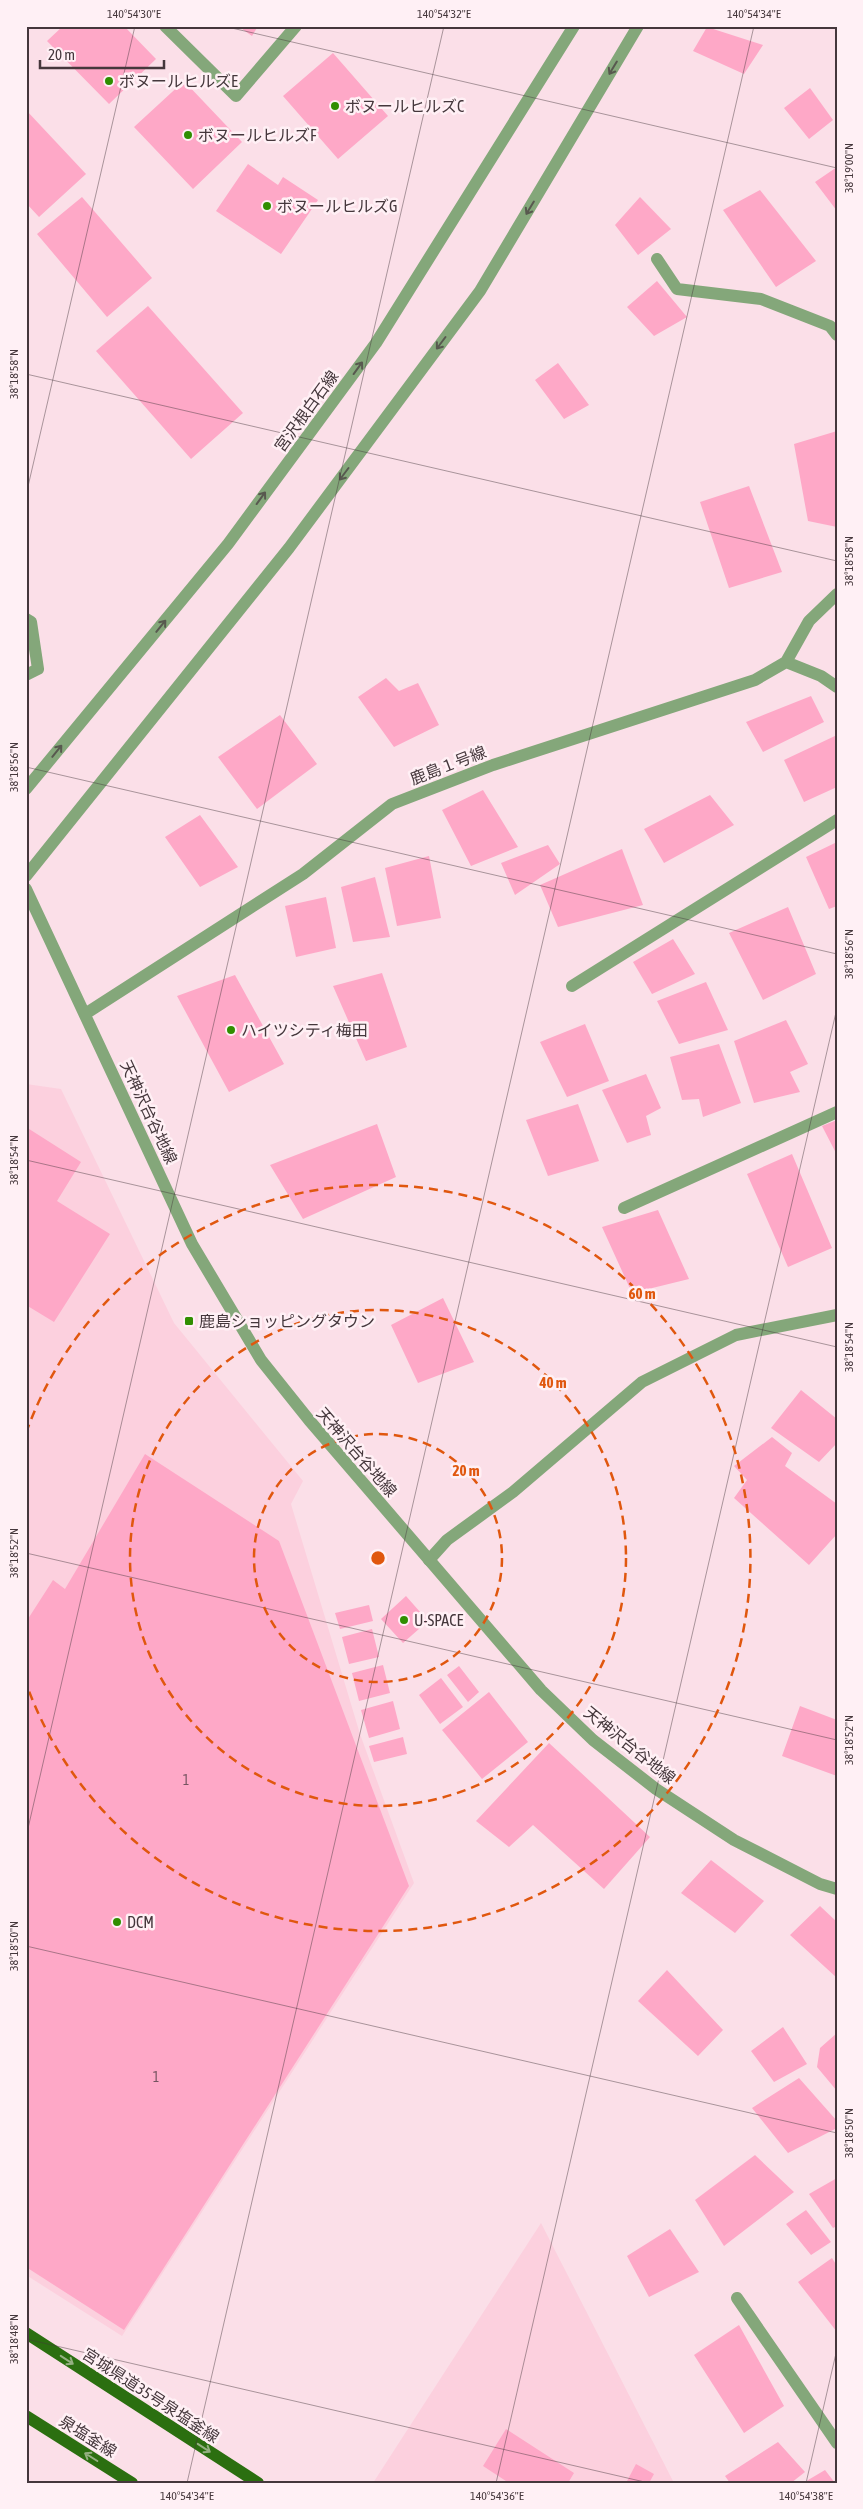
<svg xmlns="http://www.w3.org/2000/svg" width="863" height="2509" font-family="'Asap Condensed','Noto Sans JP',sans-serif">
  <rect width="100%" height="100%" fill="#fbdfe8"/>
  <path fill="#fcd0de" d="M26 1084 61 1089 174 1323 303 1481 291 1504 360 1734 414 1883 122 2336 26 2275Z
    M541 2223 674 2483H373Z"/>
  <path fill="#fea8c7" d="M63 26H124L156 59 109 104 47 41Z
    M238 26H258L252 36Z
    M707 27 763 45 744 74 693 51Z
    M333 53 388 116 338 159 283 96Z
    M184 81 242 142 193 189 134 127Z
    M810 88 833 120 809 139 784 108Z
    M26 110 86 174 39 217 26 203Z
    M248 164 278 185 283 177 318 200 281 254 216 211Z
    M837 167V211L815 182Z
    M760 190 816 261 776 287 723 210Z
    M82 197 152 278 107 317 37 234Z
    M640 197 671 229 638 255 615 225Z
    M657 281 687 317 654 336 627 307Z
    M148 306 243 413 191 459 96 351Z
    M558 363 589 405 564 419 535 380Z
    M837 431V527L808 521 794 444Z
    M749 486 782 572 729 588 700 502Z
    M386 678 399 691 418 683 439 725 394 747 358 697Z
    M811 696 824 722 763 752 746 722Z
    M280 715 317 764 257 809 218 757Z
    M837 735V787L804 802 784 760Z
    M483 790 518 847 471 866 442 810Z
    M710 795 734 825 664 863 644 829Z
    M200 815 238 867 200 887 165 837Z
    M837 842V906L829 909 806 857Z
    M548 845 560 864 515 895 501 863Z
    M622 849 643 905 558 927 540 885Z
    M429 856 441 918 397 926 385 868Z
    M375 877 390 937 353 942 341 887Z
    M326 897 336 948 296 957 285 906Z
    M788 907 816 974 763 1000 729 933Z
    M673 939 695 974 652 994 633 962Z
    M382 973 407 1047 366 1061 333 986Z
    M235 975 284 1064 229 1092 177 996Z
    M706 982 728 1030 679 1044 657 1001Z
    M786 1020 808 1064 790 1072 800 1092 754 1103 734 1041Z
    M585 1024 609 1081 567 1097 540 1042Z
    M719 1044 741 1103 703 1117 699 1099 682 1100 670 1057Z
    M646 1074 661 1108 646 1116 651 1135 627 1143 602 1090Z
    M578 1104 599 1161 548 1176 526 1120Z
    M837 1120V1155L822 1126Z
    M377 1124 396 1177 303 1219 270 1165Z
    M26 1127 81 1162 57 1201 110 1234 54 1322 26 1305Z
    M792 1154 832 1248 788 1267 747 1174Z
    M658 1210 689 1279 632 1293 602 1227Z
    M443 1298 474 1362 418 1383 391 1325Z
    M801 1390 837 1419V1443L819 1462 771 1428Z
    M772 1437 792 1453 785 1466 837 1504V1534L809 1565 734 1498 747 1480 734 1466Z
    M145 1454 279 1541 409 1886 124 2330 26 2267V1622L53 1580 65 1589Z
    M406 1596 428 1621 403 1643 381 1619Z
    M369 1605 373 1621 340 1629 335 1613Z
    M372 1629 379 1657 349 1664 342 1637Z
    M383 1665 390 1693 359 1701 352 1673Z
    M459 1666 479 1692 468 1702 447 1675Z
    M441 1678 463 1707 440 1724 419 1695Z
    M489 1692 528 1742 482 1779 442 1730Z
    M393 1701 400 1729 369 1738 361 1710Z
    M800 1706 837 1720V1776L782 1756Z
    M403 1737 407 1754 374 1762 369 1746Z
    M549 1743 650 1837 604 1889 533 1825 509 1847 476 1821Z
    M711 1860 764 1901 735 1933 681 1893Z
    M820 1906 837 1922V1978L790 1935Z
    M667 1970 723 2030 698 2056 638 2001Z
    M783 2027 807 2064 774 2082 751 2051Z
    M837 2033V2091L817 2067 820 2048Z
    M799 2078 837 2121V2128L788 2153 752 2108Z
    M755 2155 794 2192 724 2246 695 2200Z
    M837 2178V2226L833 2228 809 2194Z
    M806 2210 831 2242 811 2255 786 2224Z
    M670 2229 699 2272 649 2297 627 2256Z
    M832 2258 837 2266V2332L798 2282Z
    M739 2325 784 2406 744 2433 694 2355Z
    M506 2429 574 2473 568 2483H509L483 2466Z
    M778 2442 805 2472 791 2483H730L725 2476Z
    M636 2464 654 2474 649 2483H626Z
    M825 2470 835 2483H803Z"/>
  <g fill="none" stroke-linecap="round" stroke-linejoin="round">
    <path stroke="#84a77a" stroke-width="12" d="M429 1560 447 1540 513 1492 642 1382 736 1335 837 1315"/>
    <path stroke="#84a77a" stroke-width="12" d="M165 26 236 96 296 26
      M657 259 677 289 761 299 830 326 837 335
      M26 619 31 622 38 669 26 675
      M786 662 821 676 837 687
      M572 986 837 820
      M85 1014 303 874 392 804 493 765 755 680 786 662 809 621 837 594
      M624 1208 837 1112
      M737 2298 837 2443"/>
    <path stroke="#84a77a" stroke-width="12" d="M26 789 228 544 376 343 574 26
      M26 876 289 548 480 291 638 26
      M26 889 192 1244 261 1360 309 1420 541 1690 593 1740 656 1789 734 1840 820 1884 837 1889"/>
    <path stroke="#2b6f10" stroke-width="12" d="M26 2333 258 2483
      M26 2416 132 2483"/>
  </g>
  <defs><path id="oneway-shaft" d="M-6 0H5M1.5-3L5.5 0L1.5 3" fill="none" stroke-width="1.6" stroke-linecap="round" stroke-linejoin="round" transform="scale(1.25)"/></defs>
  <g stroke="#58594f">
    <use href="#oneway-shaft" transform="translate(613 68) rotate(121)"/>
    <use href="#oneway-shaft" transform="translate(530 208) rotate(121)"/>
    <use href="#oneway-shaft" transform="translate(441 343) rotate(127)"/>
    <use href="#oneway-shaft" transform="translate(358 368) rotate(-54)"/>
    <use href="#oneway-shaft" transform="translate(344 474) rotate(127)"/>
    <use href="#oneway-shaft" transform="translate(261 498) rotate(-54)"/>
    <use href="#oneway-shaft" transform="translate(161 626) rotate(-51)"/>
    <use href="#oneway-shaft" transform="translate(57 751) rotate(-51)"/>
  </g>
  <g stroke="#95b082">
    <use href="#oneway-shaft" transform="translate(67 2360) rotate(33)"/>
    <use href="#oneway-shaft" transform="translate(204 2448) rotate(33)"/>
    <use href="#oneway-shaft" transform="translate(91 2457) rotate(-148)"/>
  </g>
  <path fill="none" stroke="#45373c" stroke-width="1" stroke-opacity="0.45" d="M223 26 837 168M26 374 837 561M26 495 135 26M26 767 837 954M26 1160 837 1347M26 1553 837 1740M26 1837 444 26M26 1946 837 2133M26 2339 649 2483M187 2483 754 26M496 2483 837 1008M806 2483 837 2349"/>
  <g fill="none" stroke="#e0570e" stroke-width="2.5" stroke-dasharray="9 6">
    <circle cx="378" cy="1558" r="124"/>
    <circle cx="378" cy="1558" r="248"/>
    <path d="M26 1433A373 373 0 1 1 26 1683"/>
  </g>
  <g fill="#308e00" stroke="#fff0f5" stroke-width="2">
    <circle cx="109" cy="81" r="5"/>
    <circle cx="335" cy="106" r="5"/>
    <circle cx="188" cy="135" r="5"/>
    <circle cx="267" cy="206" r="5"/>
    <circle cx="231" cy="1030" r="5"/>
    <rect x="184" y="1316" width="10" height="10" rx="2.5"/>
    <circle cx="404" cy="1620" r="5"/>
    <circle cx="117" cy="1922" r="5"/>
  </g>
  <g text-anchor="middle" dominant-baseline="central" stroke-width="5" stroke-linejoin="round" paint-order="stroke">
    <g font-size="14" fill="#73535f">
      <text x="186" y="1780">1</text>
      <text x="156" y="2077">1</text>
    </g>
    <g font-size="16" fill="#45373c" stroke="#fff0f5" text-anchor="start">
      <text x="119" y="81">ボヌールヒルズE</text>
      <text x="345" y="106">ボヌールヒルズC</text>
      <text x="198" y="135">ボヌールヒルズF</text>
      <text x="277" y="206">ボヌールヒルズG</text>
      <text x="241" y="1030">ハイツシティ梅田</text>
      <text x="199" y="1321">鹿島ショッピングタウン</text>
      <text x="414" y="1620">U-SPACE</text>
      <text x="127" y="1922">DCM</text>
    </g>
    <g font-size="16" fill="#45373c" stroke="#fff0f5">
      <text transform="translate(306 411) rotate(-54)">宮沢根白石線</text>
      <text transform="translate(448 765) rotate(-21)">鹿島１号線</text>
      <text transform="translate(149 1112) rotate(65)">天神沢台谷地線</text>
      <text transform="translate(357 1452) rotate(49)">天神沢台谷地線</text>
      <text transform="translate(630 1745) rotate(39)">天神沢台谷地線</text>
      <text transform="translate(151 2395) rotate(33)">宮城県道35号泉塩釜線</text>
      <text transform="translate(88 2436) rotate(32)">泉塩釜線</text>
    </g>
  </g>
  <circle cx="378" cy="1558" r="8" fill="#e0570e" stroke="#fff0f5" stroke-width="2.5"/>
  <g font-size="15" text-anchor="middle" font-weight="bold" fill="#e0570e" stroke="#fff0f5" stroke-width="5" stroke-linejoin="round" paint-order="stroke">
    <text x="642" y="1299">60 m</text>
    <text x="553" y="1388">40 m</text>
    <text x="466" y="1476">20 m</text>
  </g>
  <rect width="863" height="2509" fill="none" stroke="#fff0f5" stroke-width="55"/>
  <path d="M40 60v8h124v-8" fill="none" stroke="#45373c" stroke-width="2.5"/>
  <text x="48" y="60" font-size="15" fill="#45373c" stroke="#fff0f5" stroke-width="4" paint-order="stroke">20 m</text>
  <rect x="28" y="28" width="808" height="2454" fill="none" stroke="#45373c" stroke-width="2"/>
  <g font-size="12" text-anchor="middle" fill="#45373c">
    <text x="134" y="18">140°54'30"E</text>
    <text x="444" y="18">140°54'32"E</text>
    <text x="754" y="18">140°54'34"E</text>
    <text transform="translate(849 168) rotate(-90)" y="4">38°19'00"N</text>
    <text transform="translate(14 374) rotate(-90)" y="4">38°18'58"N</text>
    <text transform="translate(849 561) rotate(-90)" y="4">38°18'58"N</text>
    <text transform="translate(14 767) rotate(-90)" y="4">38°18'56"N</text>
    <text transform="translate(849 954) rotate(-90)" y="4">38°18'56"N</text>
    <text transform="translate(14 1160) rotate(-90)" y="4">38°18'54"N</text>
    <text transform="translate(849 1347) rotate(-90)" y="4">38°18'54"N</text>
    <text transform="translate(14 1553) rotate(-90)" y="4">38°18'52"N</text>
    <text transform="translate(849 1740) rotate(-90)" y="4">38°18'52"N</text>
    <text transform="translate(14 1946) rotate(-90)" y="4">38°18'50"N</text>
    <text transform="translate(849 2133) rotate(-90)" y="4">38°18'50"N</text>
    <text transform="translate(14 2339) rotate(-90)" y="4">38°18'48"N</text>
    <text x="187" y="2500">140°54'34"E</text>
    <text x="497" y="2500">140°54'36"E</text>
    <text x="806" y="2500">140°54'38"E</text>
  </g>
</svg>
